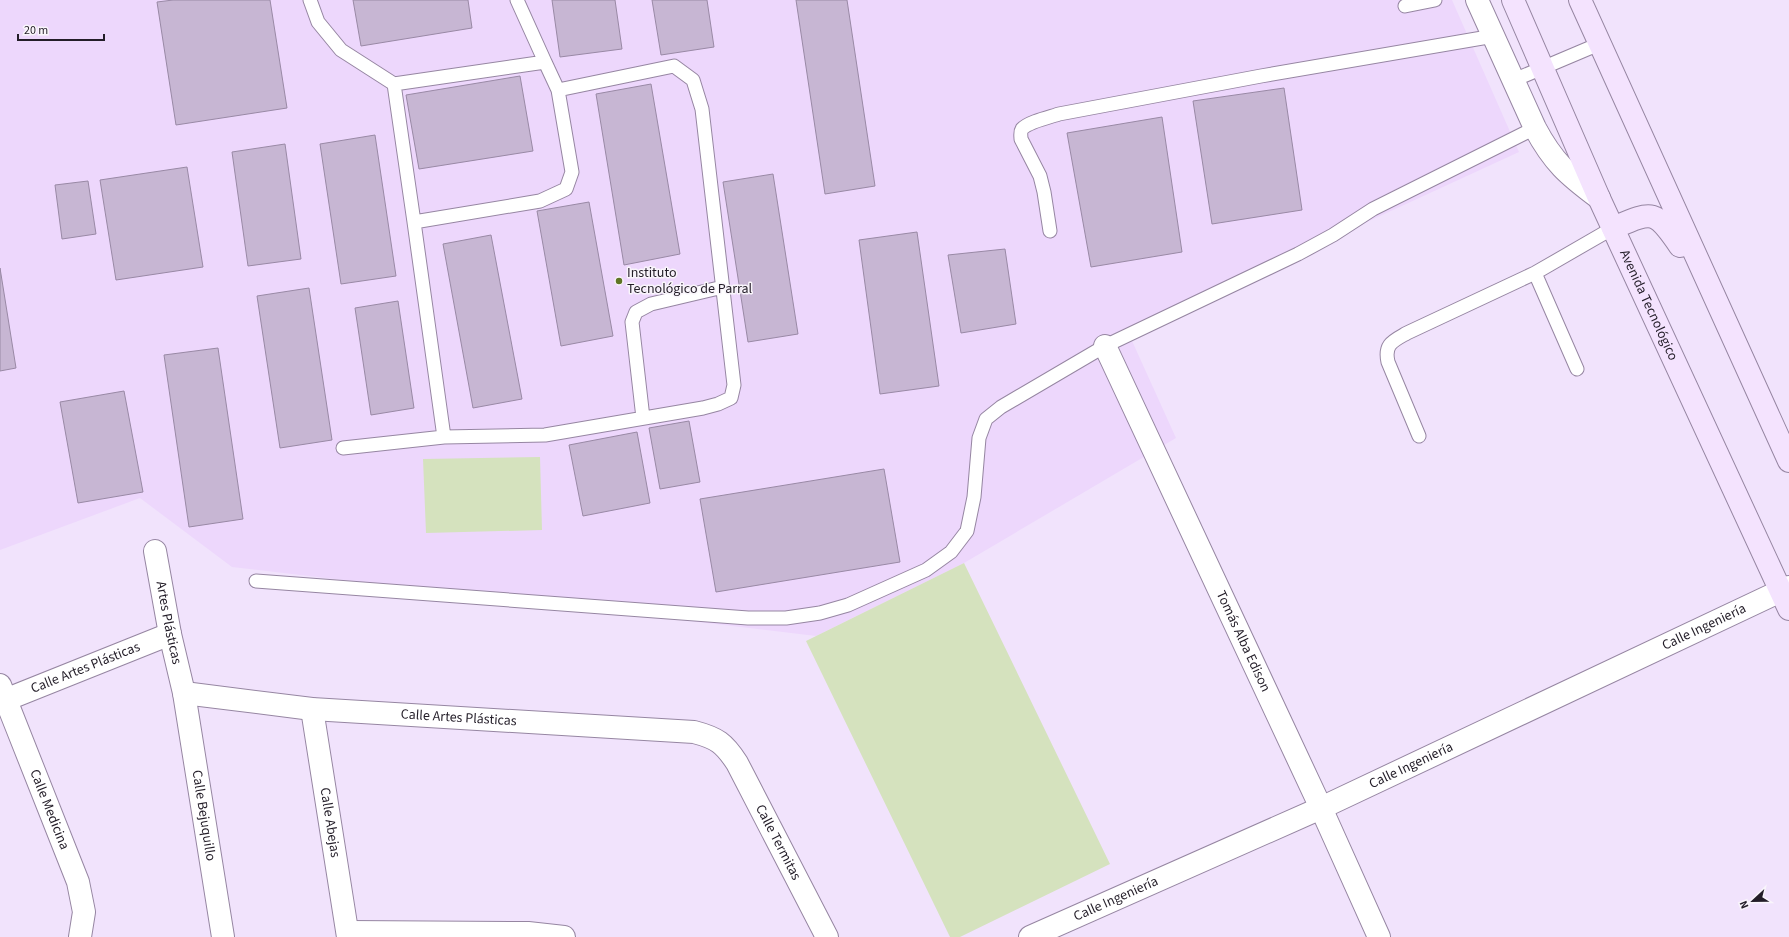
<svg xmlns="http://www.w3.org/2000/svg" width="1789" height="937" font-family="'Source Sans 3',sans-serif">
  <rect width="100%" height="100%" fill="#f1e3fc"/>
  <path fill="#edd7fc" d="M0 0H1452L1519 152 1128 332 1176 438 964 563 816 636 232 567 140 498 0 550Z"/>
  <path fill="#d5e2be" d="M540 457 542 530 426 533 423 459Z
    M964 563 1110 864 960 937H950L806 641Z"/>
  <path fill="#c7b6d3" stroke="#9989a5" d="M173 0H270L287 108 176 125 157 2Z
    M353 0H468L472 28 361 46Z
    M552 0H615L622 49 560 57Z
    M652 0H707L714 47 661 55Z
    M796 0H847L875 186 825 194Z
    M520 76 533 151 419 169 406 95Z
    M651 84 680 254 624 265 596 94Z
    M1284 88 1302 210 1212 224 1193 101Z
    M1162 117 1182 252 1091 267 1067 133Z
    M375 135 396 276 341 284 320 144Z
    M285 144 301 259 248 266 232 152Z
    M187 167 203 267 116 280 100 180Z
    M773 174 798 334 748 342 723 182Z
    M88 181 96 234 62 239 55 185Z
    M589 202 613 336 561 346 537 211Z
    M917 232 939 386 880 394 859 240Z
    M491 235 522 399 473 408 443 244Z
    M1005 249 1016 324 961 333 948 255Z
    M0 268 16 368 0 371Z
    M309 288 332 440 280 448 257 296Z
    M398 301 414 408 371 415 355 308Z
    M218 348 243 519 189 527 164 355Z
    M124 391 143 492 78 503 60 402Z
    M689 421 700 482 660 489 649 428Z
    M637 432 650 503 583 516 569 445Z
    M884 469 900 562 716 592 700 499Z"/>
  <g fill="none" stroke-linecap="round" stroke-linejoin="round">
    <defs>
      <path id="lane" d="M310 0 318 22 341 50 394 84 545 62 517 0
        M1405 6 1435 0
        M1514 80 1599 44
        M394 84 414 222
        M1050 231 1044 192 1040 176 1021 139C1021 136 1020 132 1022 129 1028 122 1050 117 1059 114L1261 76 1494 36
        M1535 273 1577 369
        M643 418 632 322 636 312 651 304 723 287
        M1419 436 1388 362C1384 344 1393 341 1407 333L1535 273 1613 228
        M444 437 545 435 703 408 718 404 731 398 734 385 702 109 693 80 674 66 558 90
        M343 448 444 437 414 222 540 201 566 189 572 172 558 90 545 62
        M256 581 748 618H786L820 613 848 605 926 570 951 552 967 531 974 497 979 438 986 419 1001 407 1105 346 1298 254 1333 235 1373 209 1535 128"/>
      <g id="street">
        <path d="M1477 0 1535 128C1553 162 1568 175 1599 198"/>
        <path id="s1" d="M1105 346 1321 808 1379 937"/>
        <path id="s2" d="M155 551 170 634 184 693 223 937"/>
        <path id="s3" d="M0 685 78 882 84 912 80 937"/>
        <path id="s4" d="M184 693 312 709 694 732C717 738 724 743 737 763L827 937"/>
        <path id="s5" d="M0 702 170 634"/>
        <path id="s6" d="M312 709 348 937"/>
        <path d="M348 932 528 933 564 937"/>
        <path id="s7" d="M1030 937 1321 808 1789 587"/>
      </g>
      <g id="secondary">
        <path id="s8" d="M1513 0 1599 198 1789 609"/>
        <path d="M1580 0 1789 461"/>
        <path d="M1613 228C1653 211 1655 209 1680 246"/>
      </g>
    </defs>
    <use href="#lane" stroke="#9686a2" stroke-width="15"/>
    <use href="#street" stroke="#9686a2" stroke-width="24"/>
    <use href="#secondary" stroke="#9686a2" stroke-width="24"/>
    <use href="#lane" stroke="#fff" stroke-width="13"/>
    <use href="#street" stroke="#fff" stroke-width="22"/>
    <use href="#secondary" stroke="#f4e3fe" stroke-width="22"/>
  </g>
  <circle fill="#5f7525" stroke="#f9f5fb" stroke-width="1.5" cx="619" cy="281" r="4"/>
  <g text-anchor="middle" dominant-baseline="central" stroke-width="3" stroke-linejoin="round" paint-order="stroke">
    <g font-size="14" fill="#231d28" stroke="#f9f5fb" text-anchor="start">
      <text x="627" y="273">Instituto<tspan x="627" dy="16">Tecnológico de Parral</tspan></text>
    </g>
    <g font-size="14" fill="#231d28" stroke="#f9f5fb">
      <text stroke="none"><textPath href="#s8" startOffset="334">Avenida Tecnológico</textPath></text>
      <text stroke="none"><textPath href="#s2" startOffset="73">Artes Plásticas</textPath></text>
      <text stroke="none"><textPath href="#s7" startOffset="742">Calle Ingeniería</textPath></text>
      <text stroke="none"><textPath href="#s1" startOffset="326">Tomás Alba Edison</textPath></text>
      <text stroke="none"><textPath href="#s5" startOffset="92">Calle Artes Plásticas</textPath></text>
      <text stroke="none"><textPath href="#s4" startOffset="276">Calle Artes Plásticas</textPath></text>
      <text stroke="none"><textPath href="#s7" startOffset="418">Calle Ingeniería</textPath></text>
      <text stroke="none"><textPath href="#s3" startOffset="134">Calle Medicina</textPath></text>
      <text stroke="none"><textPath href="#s2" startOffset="269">Calle Bejuquillo</textPath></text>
      <text stroke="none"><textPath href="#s6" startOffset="115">Calle Abejas</textPath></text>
      <text stroke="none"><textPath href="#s4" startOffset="656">Calle Termitas</textPath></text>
      <text stroke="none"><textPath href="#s7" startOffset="94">Calle Ingeniería</textPath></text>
    </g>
  </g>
  <g transform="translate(1753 901) rotate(248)" stroke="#f9f5fb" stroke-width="3" paint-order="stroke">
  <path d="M0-3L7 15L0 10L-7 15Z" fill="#231d28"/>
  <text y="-6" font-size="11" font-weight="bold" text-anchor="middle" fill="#231d28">N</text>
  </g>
  <path d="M18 34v6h86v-6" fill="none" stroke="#231d28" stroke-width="2"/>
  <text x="24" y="34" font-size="12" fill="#231d28" stroke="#f9f5fb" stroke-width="3" paint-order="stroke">20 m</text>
</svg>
